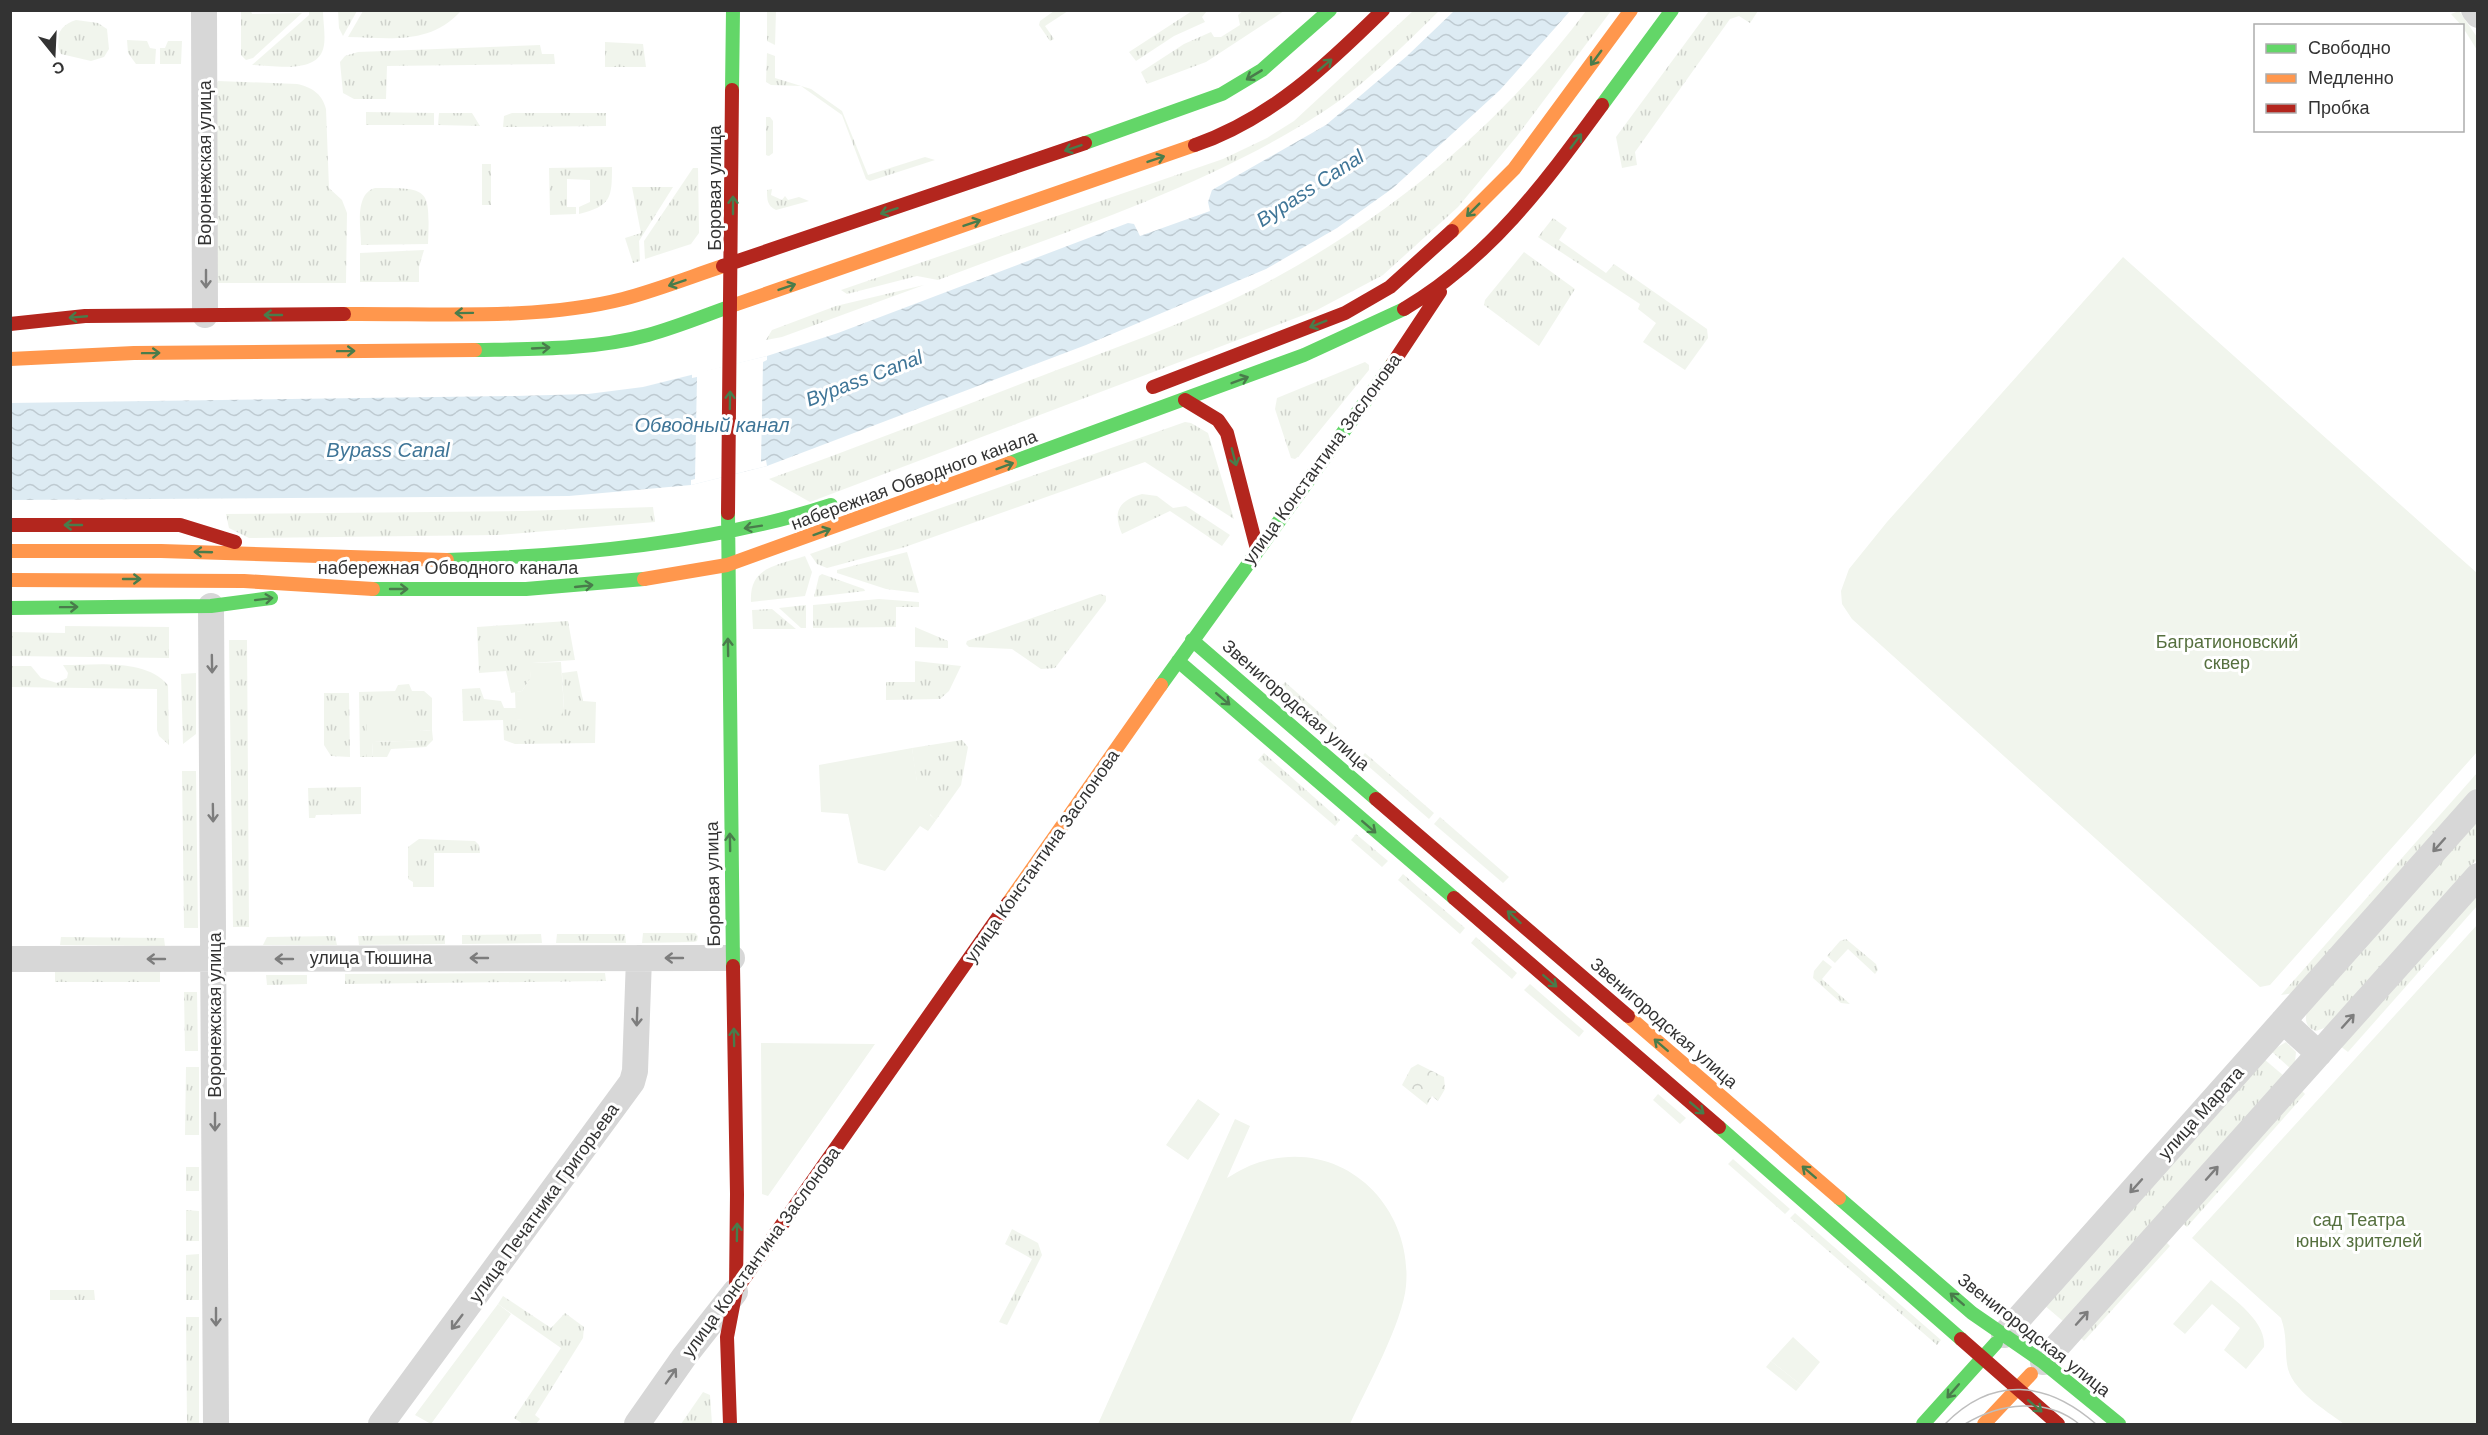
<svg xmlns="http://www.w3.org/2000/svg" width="2488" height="1435" font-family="Helvetica,sans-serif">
  <defs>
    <pattern id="grass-tufts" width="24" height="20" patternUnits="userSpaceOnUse" patternTransform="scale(1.5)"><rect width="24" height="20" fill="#f1f5ed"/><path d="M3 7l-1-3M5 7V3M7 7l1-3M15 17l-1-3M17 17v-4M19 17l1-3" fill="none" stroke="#cfd2cc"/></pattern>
    <pattern id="forest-crowns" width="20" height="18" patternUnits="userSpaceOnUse" patternTransform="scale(1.5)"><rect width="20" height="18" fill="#f1f5ed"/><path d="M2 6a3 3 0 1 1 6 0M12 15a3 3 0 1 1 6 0" fill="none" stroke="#cfd2cc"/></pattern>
    <pattern id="water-waves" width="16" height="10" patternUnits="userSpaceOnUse" patternTransform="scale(1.5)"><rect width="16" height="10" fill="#ddebf3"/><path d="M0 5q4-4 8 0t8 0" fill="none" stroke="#becad1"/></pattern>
  </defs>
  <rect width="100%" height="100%" fill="#fff"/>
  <path fill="url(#grass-tufts)" d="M1244 10 1284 11 1206 62 1147 84 1141 72 1184 44 1211 32 1214 37H1221L1240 25 1238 15Z
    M241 11H251L252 14 302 13 253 58 246 60 241 55Z
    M309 11H323C323 22 327 42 322 52 312 74 270 65 252 65L309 15Z
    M338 11H357L343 36 339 28Z
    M363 11V10L461 11C430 45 391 38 348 37Z
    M767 11H776L775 45 767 41Z
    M1054 11H1068L1045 26 1054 39 1050 41 1039 25 1040 21Z
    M1192 11H1207L1202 17 1205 22 1174 36 1136 61 1129 52Z
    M1413 11H1439C1402 47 1362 88 1318 115 1202 189 1066 231 938 280L917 276 847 294 841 290 1223 159 1267 138 1294 121Z
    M1586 11H1611L1517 136 1458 207 1383 275 1317 310 810 502 769 479C861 446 952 410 1044 375 1121 345 1202 318 1275 278 1396 212 1503 122 1586 11Z
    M1709 11H1758L1750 23 1739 16 1730 19 1635 152 1637 165 1622 168 1616 137Z
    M2459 11 2477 37V50L2462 26 2451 14Z
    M76 20 98 23 107 29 109 49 104 57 91 61 61 54C53 39 59 25 76 20Z
    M127 40 147 41 150 48 156 49 155 64H136L128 53Z
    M168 41H182L181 64H160V48H165Z
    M605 42 643 44 646 67H605Z
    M540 45 542 54H554L555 64 387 66 386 99H354L343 93 340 62 345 56 358 52Z
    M767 53 775 56V78L811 89 842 111 868 175 925 157 935 160 870 181 866 179 842 115 801 86 771 85 766 82Z
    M218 81 297 84C311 87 322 93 326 109L329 188 342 200 347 213 346 283H216L215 86Z
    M366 112 434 113V125H366Z
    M439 113H472L480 126 438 125Z
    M512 113H606V126L503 127 504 116Z
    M766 117H770L773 121V153L769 156 766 155Z
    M482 164H491V205H482Z
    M612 167C612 198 611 206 579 214V207L590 202V180L567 179V207H576V214L550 215 549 168Z
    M693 168H698L699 233 691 244 645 259 644 241Z
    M632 187H673L639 241 640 261 633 263 625 238 641 233Z
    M375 188C430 188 430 188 428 244L361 245C361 228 354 194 375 188Z
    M772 189 771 195 782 200 785 196 788 200 799 197 809 201 776 210C767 206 767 199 767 190Z
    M1553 218 1567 228 1559 240 1606 273 1614 264 1707 329 1708 338 1685 370 1643 342 1656 323 1638 309 1640 304 1538 237Z
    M424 250 419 267V282H360V253Z
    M1524 252 1575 289 1539 346 1484 305 1485 300Z
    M924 285 782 337 766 340 772 330 836 306Z
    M1365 362 1369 365V370L1299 456 1295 459 1291 458 1275 409 1277 398Z
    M1185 422 1191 423 1208 433 1234 519 1145 462 905 547 827 568 817 564 810 554Z
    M1142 494 1157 496 1173 508 1186 506 1230 535 1222 546 1170 511 1122 534C1113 513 1117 501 1142 494Z
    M653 507 655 522 499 535 249 538 229 528 226 514 523 511Z
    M907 552 919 593 886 589 837 573V570Z
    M805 556 812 572 805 596 751 602C749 566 777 566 805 556Z
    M822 574 864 589 865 591 814 597 819 576Z
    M1100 594 1106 596V601L1055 668 1041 669 1012 649 969 647 966 644 967 641Z
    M879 599 919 602V607H896V627L813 628V605Z
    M806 605V628H801L779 608Z
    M772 609 796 629H753L752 610Z
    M568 621 575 660 532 663 530 679 522 691 511 693 506 671 479 673 477 627Z
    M65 626 169 627V658L11 656V632L65 633Z
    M915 627 948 641V648L915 647Z
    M229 640H247L249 927H233Z
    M915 661 961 666 949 691 940 699 886 700V682H915Z
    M63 665C96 665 145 658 168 685L169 745 159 736 157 730V689L11 687V666H31L41 678 57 683 67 678 68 673Z
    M577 671 583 701 596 702 595 743 515 744 504 740 503 720 463 721 462 689 480 688 484 699 501 701 504 708H516L517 720 564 710 562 673Z
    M196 673V734L183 744 181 674Z
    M1285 682 1337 728 1332 735 1279 689Z
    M409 684 412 691H424L432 698V730L421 731 367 703V757H360L359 692 395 691 398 685Z
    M324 693H349L350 757 331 756 324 745Z
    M433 740 426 747 391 749 387 757H372L373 742Z
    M962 740 968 747 961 785 936 820C918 806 915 770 912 748Z
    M1264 753 1340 820 1335 826 1258 760Z
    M1365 753 1434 813 1429 819 1360 759Z
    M182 771H196L198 928H184Z
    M2477 773V787L2294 993 2281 995Z
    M361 787V814L316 815 315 818H309L308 788Z
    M1440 817 1509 877 1503 883 1434 824Z
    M2477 820V859L2327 1027 2316 1031C2307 1028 2304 1021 2307 1012Z
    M1356 834 1388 861 1382 867 1351 840Z
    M419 839 475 841 479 845 480 853H434V887H413V882L408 879V847Z
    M1403 874 1465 928 1460 934 1398 880Z
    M2477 892V906L2348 1052 2340 1046Z
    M643 933H695L698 936 697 941 694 942 642 943Z
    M541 934 542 943 462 944V935Z
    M557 934H625L626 943H556Z
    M445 935V944L359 945 358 936Z
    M335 936 337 945H263L267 937Z
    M61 937 164 938 165 946 60 945Z
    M1476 937 1517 973 1512 979 1471 943Z
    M1846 939 1876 964 1878 970 1875 974 1848 949 1835 963 1827 956 1840 941Z
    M1823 960 1832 967 1822 979 1850 1004 1841 1003 1813 978 1814 971Z
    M160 971V982H55V972Z
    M505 973H605L606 981 345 984V974Z
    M266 975H307V984L267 985Z
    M1530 984 1584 1031 1579 1037 1524 990Z
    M184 992H197L198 1051H185Z
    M2286 1042 2296 1052 2295 1062 2290 1068 2271 1051Z
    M2264 1059 2284 1076 2064 1322 2044 1305Z
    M186 1067H199V1135H185Z
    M2301 1090 2305 1094 2187 1227 2182 1223Z
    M1658 1094 1686 1118 1680 1124 1653 1100Z
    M1733 1159 1790 1209 1785 1214 1728 1164Z
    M186 1167H199V1191H186Z
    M186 1210 199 1211V1241H186Z
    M1795 1213 1941 1340 1937 1345 1790 1218Z
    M1012 1229 1038 1243 1042 1255 1007 1325 999 1322 1032 1259 1005 1244Z
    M2166 1242 2170 1246 2084 1341 2080 1337Z
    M199 1254V1300H186V1255Z
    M50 1290H94L95 1300H50Z
    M503 1296 551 1328 565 1313 584 1327 583 1338 535 1415 540 1419 536 1424H523L514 1418 561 1348 498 1304Z
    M186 1317H199V1424H187Z
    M703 1392 710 1395 712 1424H681Z"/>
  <path fill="url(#forest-crowns)" d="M1418 1064 1444 1077 1445 1089 1438 1101 1432 1096 1427 1105 1402 1085 1411 1068Z
    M1771 1361 1801 1385 1796 1391 1766 1367Z"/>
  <path fill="#f1f5ed" d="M2123 257 2477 573V752L2270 985 2260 987 1852 619 1842 604 1841 591 1849 569 1887 522Z
    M561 662 564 710 560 717 516 720 515 692 522 691 530 679 531 663Z
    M414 701 415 726 421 731 432 730 433 740 373 742 372 757H367V703Z
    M912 748 917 781 943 798 930 815 936 820 928 831 920 826 885 871 858 863 848 814 821 812 819 765Z
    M2477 925V1424H2344C2326 1410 2290 1390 2287 1364 2285 1348 2287 1335 2281 1318L2192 1238Z
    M761 1043 875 1044 768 1196 762 1194Z
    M1198 1099 1220 1114 1188 1160 1166 1145Z
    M1235 1119 1250 1126 1227 1178C1239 1171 1251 1164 1264 1161 1345 1139 1413 1207 1406 1286 1403 1322 1366 1389 1350 1424H1098Z
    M2211 1280C2229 1296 2267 1320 2264 1347L2246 1369 2224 1350 2240 1328 2212 1304 2185 1334 2173 1324Z
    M498 1304 511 1314 431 1424 415 1415Z
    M1793 1337 1820 1362 1801 1385 1771 1361Z"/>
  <path fill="url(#water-waves)" d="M1454 11H1570L1500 90 1393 188 1337 228 1266 269 1086 345 767 466 691 485 569 496 11 500 10 403 515 396 588 394 643 387 767 356 838 333 1128 223 1134 224 1140 236 1210 211 1208 202 1212 190 1326 125 1407 56Z"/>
  <path fill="#fff" d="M767 356V360L763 362 761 462 766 460 767 466 691 485V480L695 479 697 377 692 378V374Z"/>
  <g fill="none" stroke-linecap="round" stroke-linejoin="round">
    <path stroke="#d7d7d7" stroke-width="26" d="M204 10 205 315
      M2474 10 2478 15
      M211 606 216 1424
      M10 959 732 958
      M2283 1021 2319 1054
      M2004 1335 2478 802
      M2043 1362 2478 876
      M381 1424 632 1082 635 1071 639 958
      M637 1424 684 1357 735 1292"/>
    <path stroke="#63d668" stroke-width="14" d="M732 90 733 10
      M1602 105 1672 10
      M1085 143 1222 94 1262 70 1330 10
      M475 350C531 349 593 350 648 335 677 327 706 315 734 305
      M1010 463 1304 355 1404 309
      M728 513 733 966
      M447 560C569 556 715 543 831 505
      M373 589H526L644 579
      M10 608 211 606 271 598
      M1192 640 1376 799
      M1178 661 1454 898
      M1161 685 1393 363
      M1719 1127 1961 1339
      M1839 1198 1972 1313 2043 1362 2119 1424
      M1923 1424 1996 1343"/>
    <path stroke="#ff974d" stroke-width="14" d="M1452 231 1514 169 1631 10
      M734 305 1195 145
      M344 314C434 313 536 321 623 299 657 290 690 277 723 266
      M10 359 134 353 475 350
      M10 551H161L447 560
      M644 579 727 565 1010 463
      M10 580 244 581 373 589
      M1008 903 1161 685
      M1628 1016 1839 1198
      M1984 1424 2031 1374"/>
    <path stroke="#b3261e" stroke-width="14" d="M1195 145C1271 119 1327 65 1383 10
      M723 266 1085 143
      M1404 309C1490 258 1544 184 1602 105
      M10 324 85 316 344 314
      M1393 363 1440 292
      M1153 387 1345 313 1390 287 1452 231
      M1185 400 1218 420 1227 433 1257 549
      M728 513 732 90
      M10 525H180L235 542
      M1376 799 1628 1016
      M1454 898 1719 1127
      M736 1290 1008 903
      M1961 1339 2058 1424
      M730 1424 727 1337 736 1290 737 1194 733 966"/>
    <path stroke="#bebebe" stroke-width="1.5" d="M1945 1424C1993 1375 2047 1381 2096 1424
      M1965 1424C2000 1403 2046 1397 2079 1424"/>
  </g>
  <defs><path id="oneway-shaft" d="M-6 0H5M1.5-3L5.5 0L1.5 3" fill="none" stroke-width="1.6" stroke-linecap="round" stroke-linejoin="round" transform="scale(1.5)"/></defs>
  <g stroke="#497c4b">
    <use href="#oneway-shaft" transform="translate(1596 58) rotate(126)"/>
    <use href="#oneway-shaft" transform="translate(1325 65) rotate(-40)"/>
    <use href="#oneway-shaft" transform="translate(1254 75) rotate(149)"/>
    <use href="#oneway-shaft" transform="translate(1576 141) rotate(-53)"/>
    <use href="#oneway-shaft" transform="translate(1073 148) rotate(161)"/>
    <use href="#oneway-shaft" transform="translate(1156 159) rotate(-19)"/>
    <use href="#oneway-shaft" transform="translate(733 205) rotate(-90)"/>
    <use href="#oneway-shaft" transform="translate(1473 210) rotate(135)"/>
    <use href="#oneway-shaft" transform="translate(889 211) rotate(162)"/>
    <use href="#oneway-shaft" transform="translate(972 223) rotate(-19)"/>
    <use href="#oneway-shaft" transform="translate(677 283) rotate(161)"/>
    <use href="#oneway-shaft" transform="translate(787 287) rotate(-19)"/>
    <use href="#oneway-shaft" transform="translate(464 313) rotate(179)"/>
    <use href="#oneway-shaft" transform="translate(273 315) rotate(180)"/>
    <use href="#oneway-shaft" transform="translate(78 317) rotate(175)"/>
    <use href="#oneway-shaft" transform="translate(1318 324) rotate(158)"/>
    <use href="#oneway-shaft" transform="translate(541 348) rotate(-3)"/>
    <use href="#oneway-shaft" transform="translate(346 351) rotate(-1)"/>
    <use href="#oneway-shaft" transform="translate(151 353) rotate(-1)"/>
    <use href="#oneway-shaft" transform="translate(1240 380) rotate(-21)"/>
    <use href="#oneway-shaft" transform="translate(730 400) rotate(-89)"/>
    <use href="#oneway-shaft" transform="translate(1234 457) rotate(75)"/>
    <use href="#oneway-shaft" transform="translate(1005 466) rotate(-20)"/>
    <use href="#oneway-shaft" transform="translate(73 525) rotate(180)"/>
    <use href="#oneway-shaft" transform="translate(753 527) rotate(171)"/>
    <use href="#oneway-shaft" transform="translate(822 532) rotate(-20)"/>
    <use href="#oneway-shaft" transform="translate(203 552) rotate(-178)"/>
    <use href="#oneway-shaft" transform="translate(132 579)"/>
    <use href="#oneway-shaft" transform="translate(584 586) rotate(-6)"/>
    <use href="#oneway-shaft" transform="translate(399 589)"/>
    <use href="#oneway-shaft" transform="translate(264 599) rotate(-7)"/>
    <use href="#oneway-shaft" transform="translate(69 607) rotate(-1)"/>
    <use href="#oneway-shaft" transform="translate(728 647) rotate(-91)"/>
    <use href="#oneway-shaft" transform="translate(1223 699) rotate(41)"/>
    <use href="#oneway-shaft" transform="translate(1369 827) rotate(41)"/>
    <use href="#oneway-shaft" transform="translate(730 842) rotate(-91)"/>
    <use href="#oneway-shaft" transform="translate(1514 917) rotate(-138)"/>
    <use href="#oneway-shaft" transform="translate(1550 981) rotate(41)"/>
    <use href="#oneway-shaft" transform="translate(734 1037) rotate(-91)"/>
    <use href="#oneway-shaft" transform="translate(1661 1045) rotate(-139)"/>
    <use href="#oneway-shaft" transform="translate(1697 1108) rotate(40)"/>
    <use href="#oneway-shaft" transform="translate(1809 1172) rotate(-139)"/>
    <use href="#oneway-shaft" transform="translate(737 1232) rotate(-89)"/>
    <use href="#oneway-shaft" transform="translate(1957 1299) rotate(-139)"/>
    <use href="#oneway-shaft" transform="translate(1953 1391) rotate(131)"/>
    <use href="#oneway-shaft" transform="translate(2035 1406) rotate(40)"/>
  </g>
  <g stroke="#7d7d7d">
    <use href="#oneway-shaft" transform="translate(206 279) rotate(90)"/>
    <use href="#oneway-shaft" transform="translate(212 664) rotate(89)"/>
    <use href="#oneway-shaft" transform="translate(213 813) rotate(89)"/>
    <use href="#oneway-shaft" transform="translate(2439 845) rotate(132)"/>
    <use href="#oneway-shaft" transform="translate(479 958) rotate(180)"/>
    <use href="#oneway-shaft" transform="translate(674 958) rotate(-180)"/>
    <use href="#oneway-shaft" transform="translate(156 959) rotate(180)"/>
    <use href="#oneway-shaft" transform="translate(284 959) rotate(180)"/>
    <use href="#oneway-shaft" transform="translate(637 1017) rotate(92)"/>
    <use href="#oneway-shaft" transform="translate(2348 1021) rotate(-48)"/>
    <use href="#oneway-shaft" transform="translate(215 1122) rotate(90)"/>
    <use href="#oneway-shaft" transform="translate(2212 1173) rotate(-48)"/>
    <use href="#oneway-shaft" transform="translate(2136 1186) rotate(132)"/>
    <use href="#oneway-shaft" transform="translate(216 1317) rotate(90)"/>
    <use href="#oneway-shaft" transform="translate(2082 1318) rotate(-48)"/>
    <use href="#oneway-shaft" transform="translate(457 1322) rotate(127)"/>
    <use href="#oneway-shaft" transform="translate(671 1376) rotate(-55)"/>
  </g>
  <g text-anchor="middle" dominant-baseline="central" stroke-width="6" stroke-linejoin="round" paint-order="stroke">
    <g font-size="18" fill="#333" stroke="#fff">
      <text transform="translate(205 163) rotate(-90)">Воронежская улица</text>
      <text transform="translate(715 188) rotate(-90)">Боровая улица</text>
      <text transform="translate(1322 459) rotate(-54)">улица Константина Заслонова</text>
      <text transform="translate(914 480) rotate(-20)">набережная Обводного канала</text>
      <text x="448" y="568">набережная Обводного канала</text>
      <text transform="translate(1296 705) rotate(41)">Звенигородская улица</text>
      <text transform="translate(1042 856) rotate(-55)">улица Константина Заслонова</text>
      <text transform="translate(713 884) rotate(-91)">Боровая улица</text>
      <text x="371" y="958">улица Тюшина</text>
      <text transform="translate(215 1015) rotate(-90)">Воронежская улица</text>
      <text transform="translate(1664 1023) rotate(41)">Звенигородская улица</text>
      <text transform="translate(2201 1113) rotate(-48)">улица Марата</text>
      <text transform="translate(544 1203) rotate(-54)">улица Печатника Григорьева</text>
      <text transform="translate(761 1252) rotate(-54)">улица Константина Заслонова</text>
      <text transform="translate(2034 1335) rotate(38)">Звенигородская улица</text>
    </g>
    <g font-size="18" fill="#56703f" stroke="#fff">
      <text x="2227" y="642">Багратионовский<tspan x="2227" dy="21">сквер</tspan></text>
      <text x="2359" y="1220">сад Театра<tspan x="2359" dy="21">юных зрителей</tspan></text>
    </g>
    <g font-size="20" font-style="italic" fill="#3f7597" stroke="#fff">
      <text transform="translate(1310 188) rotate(-33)">Bypass Canal</text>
      <text transform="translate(864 378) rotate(-21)">Bypass Canal</text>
      <text x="712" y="425">Обводный канал</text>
      <text x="388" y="450">Bypass Canal</text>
    </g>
  </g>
  <rect width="2488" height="1435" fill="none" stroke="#333333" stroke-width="24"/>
  <rect x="2254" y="24" width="210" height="108" fill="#ffffff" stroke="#adadad" stroke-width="1.5"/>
  <rect x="2266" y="44" width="30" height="9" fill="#63d668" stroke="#adadad" stroke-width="1.5"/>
  <text x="2308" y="54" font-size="18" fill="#333333">Свободно</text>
  <rect x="2266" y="74" width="30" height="9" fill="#ff974d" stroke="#adadad" stroke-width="1.5"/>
  <text x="2308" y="84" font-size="18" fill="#333333">Медленно</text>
  <rect x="2266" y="104" width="30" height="9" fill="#b3261e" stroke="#adadad" stroke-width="1.5"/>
  <text x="2308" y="114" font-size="18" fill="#333333">Пробка</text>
  <g transform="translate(54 54) rotate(162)" stroke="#ffffff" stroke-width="4.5" paint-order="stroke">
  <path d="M0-4.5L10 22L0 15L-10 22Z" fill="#333333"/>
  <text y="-9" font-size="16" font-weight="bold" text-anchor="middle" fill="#333333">С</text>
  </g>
</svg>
